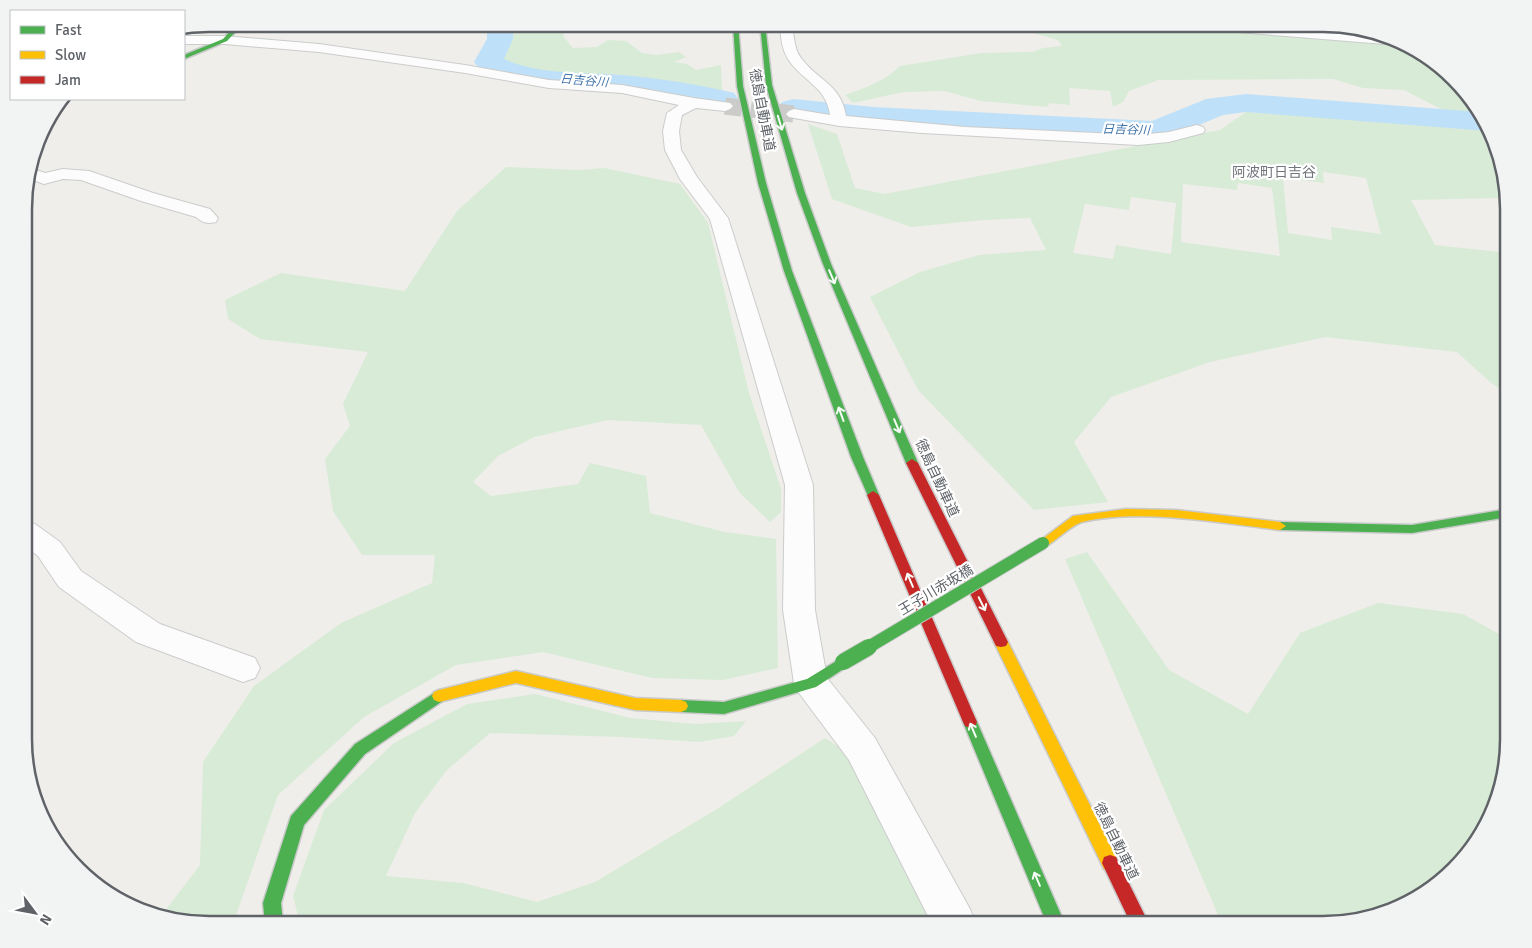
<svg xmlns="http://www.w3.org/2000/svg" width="1532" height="948" font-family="Signika,'Noto Sans JP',sans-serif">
  <rect width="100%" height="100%" fill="#efeeea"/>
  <path fill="#d8ebd6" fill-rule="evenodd" d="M507 24H568L563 36 573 48 597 47 608 40 626 41 642 53 656 55 679 52 686 57 674 62 687 64 696 70 721 65 722 91 710 96 642 85 639 81 633 83 537 75 506 69 495 62 506 39Z
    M974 24H1323L1382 33 1426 55 1483 116 1507 193 1498 198 1411 200 1435 245 1508 253V395L1490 382 1457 352 1325 337 1210 362 1111 397 1074 442 1108 502 1034 510 918 390 870 297 920 272 979 255 1046 250 1030 218 984 220 911 227 832 199 808 124 837 134 855 188 885 194 1220 130 1246 112 1327 116 1439 124 1443 110 1404 90 1363 88 1333 79 1158 80 1129 91 1123 102 1113 107 1110 91 1069 88 1070 105 1049 103 1048 107 981 101 944 91 903 92 853 103 845 95C865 88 885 81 900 66L981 53 1033 52 1043 48 1062 46 1058 40 1026 31ZM1323 172 1366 178 1381 234 1331 227 1332 240 1288 233 1283 178 1324 183ZM1238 183 1272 188 1280 256 1181 242 1183 184 1237 190ZM1131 197 1176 203 1171 254 1116 245 1113 259 1073 253 1085 204 1129 210Z
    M506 167 579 170 604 168 680 184 708 223 749 393 781 489V512L770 522 739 492 701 425 608 420 534 437 498 456 473 482 491 496 578 484 590 463 646 476 650 513 725 532 776 539 778 668 723 680 652 678 543 652 456 665 364 717 278 795 233 924H209L161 916 200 865 203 762 254 686 341 623 432 583 435 555H362L333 511 325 459 350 426 343 404 368 352 260 339 228 319 225 300 281 273 405 291 457 211Z
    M1087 552 1169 670 1248 714 1300 633 1378 603 1463 614 1508 639V694L1500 715 1508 728V751L1498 798 1477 842 1416 899 1335 924H1222L1065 559Z
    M535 694 630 718 696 724 746 721 734 736 699 742 622 737 490 733 446 771 415 813 386 876 463 883 537 902 595 882 717 809 825 738 844 750 872 801 934 924H300L293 896 324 810 394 743 467 704Z"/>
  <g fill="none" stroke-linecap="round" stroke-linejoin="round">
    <path fill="#bfe0f9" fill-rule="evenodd" d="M487 24H513V39L504 59C539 75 583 72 621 75 658 78 697 84 734 93L739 100 734 107 723 109C691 104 660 98 628 94 594 90 494 91 474 62L487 39Z
      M1246 94 1479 112 1483 116 1488 131 1246 112 1223 115 1168 138 1156 141H1130L874 127 793 119 782 116 777 109 782 102 793 99 874 107 1152 121 1206 99Z"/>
    <path stroke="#cbcbca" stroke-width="17" stroke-dasharray="17 9" stroke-linecap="butt" d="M725 106 794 114"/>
    <defs>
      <path id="street" d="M780 24H792C794 35 794 49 801 58 818 81 841 84 846 116L965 127 1138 135 1169 132 1197 125 1203 127 1205 130 1203 133 1169 142 1138 145 922 133 839 126 789 117 786 114 789 111 794 109 830 115C827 87 801 80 788 59 781 48 781 36 780 24Z
        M1182 24H1231L1388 36 1402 43 1397 45 1188 28Z
        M184 36H225L319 44 465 65 549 80 622 85 694 98 730 103 733 106 730 109 725 111 696 108 682 115 679 131 681 150 697 177 728 218 813 485 815 610 827 678 875 738 970 909 976 924H932L849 760 799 693 794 683 783 610 785 485 710 219 680 179 665 150 663 131 667 113 679 105 622 93 549 88 465 73 319 52 225 44H184Z
        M30 168 45 173 63 169 89 171 153 193 210 209 218 218 216 222C207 224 203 223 196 217L141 201 81 180 63 179 44 184 27 178Z
        M25 521 35 524 60 542 81 571 160 624 255 658 260 668 255 678 243 682 136 642 59 587 38 556 25 546Z"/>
      <path id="fast" d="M237 24H243L227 41 184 59V55L223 39Z
        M733 24H738L743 86 766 183 792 271 863 457 879 495 877 498H869L851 457 784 271 758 183 737 86Z
        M760 24H765L772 85 805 193 831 264 918 463 916 465H908L906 463 823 264 797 193 766 85Z
        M1508 509V517L1412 533 1280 530 1274 526 1280 522 1412 525Z
        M843 657 848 658 850 662 848 666 816 687 724 714 681 712 676 710 674 706 676 702 681 700 724 702 807 679Z
        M439 690 444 692 446 696 444 700 365 754 304 825 281 903 283 924H265L263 903 291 816 355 744Z
        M970 716 975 718 977 722 1065 924H1047L963 722 965 718Z"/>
      <path id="slow" d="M1126 509 1176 510 1280 522 1286 526 1280 530C1221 523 1140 508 1082 522 1072 525 1056 540 1047 546H1039L1037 543 1073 516Z
        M1001 637 1006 638 1008 642 1116 857 1118 863 1116 869 1110 871 1104 869 994 642 996 638Z
        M516 671 635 698 681 700 686 702 688 706 686 710 681 712 635 710 516 683 439 702 434 700 432 696 434 692 439 690Z"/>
      <path id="jam" d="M912 459 918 463 1008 642 1006 646 1001 647 996 646 994 642 906 463Z
        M873 491 879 495 977 722 975 726 970 728 965 726 963 722 867 495Z
        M1110 855 1116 857 1149 924H1131L1102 863 1104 857Z"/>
    </defs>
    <use href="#street" stroke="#cbcccc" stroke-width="2"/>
    <use href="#fast" stroke="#cacacb" stroke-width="3"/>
    <use href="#slow" stroke="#cacacb" stroke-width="3"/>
    <use href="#jam" stroke="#cacacb" stroke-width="3"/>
    <use href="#street" fill="#fdfcfc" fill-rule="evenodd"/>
    <use href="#fast" fill="#4caf50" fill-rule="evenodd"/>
    <use href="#slow" fill="#ffc107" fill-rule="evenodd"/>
    <use href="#jam" fill="#c62828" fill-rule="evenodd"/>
    <defs>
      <path id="fast-bridge-far1" d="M867 648 1043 543"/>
      <path id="fast-bridge" d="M843 662 869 647"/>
    </defs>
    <use href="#fast-bridge-far1" stroke="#cacacb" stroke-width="14" stroke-linecap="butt"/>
    <use href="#fast-bridge" stroke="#cacacb" stroke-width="18" stroke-linecap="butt"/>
    <use href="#fast-bridge-far1" stroke="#4caf50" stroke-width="12"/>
    <use href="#fast-bridge" stroke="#4caf50" stroke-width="16"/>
  </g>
  <defs><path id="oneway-shaft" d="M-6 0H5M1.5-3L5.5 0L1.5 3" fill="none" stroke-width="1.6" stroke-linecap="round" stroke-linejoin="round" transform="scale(1.25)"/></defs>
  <g stroke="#f6fbf6">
    <use href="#oneway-shaft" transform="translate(780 123) rotate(73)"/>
    <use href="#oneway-shaft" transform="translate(832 277) rotate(67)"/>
    <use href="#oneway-shaft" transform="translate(841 414) rotate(-110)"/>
    <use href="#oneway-shaft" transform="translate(897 426) rotate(67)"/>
    <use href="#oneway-shaft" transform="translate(910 580) rotate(-113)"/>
    <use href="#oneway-shaft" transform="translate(982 604) rotate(64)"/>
    <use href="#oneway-shaft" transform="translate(973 730) rotate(-113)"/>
    <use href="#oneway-shaft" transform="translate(1037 879) rotate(-113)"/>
  </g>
  <g text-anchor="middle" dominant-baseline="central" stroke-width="4.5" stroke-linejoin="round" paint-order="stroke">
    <g font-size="12" font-style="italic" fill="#4174aa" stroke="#fff">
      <text transform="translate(584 81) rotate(5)">日吉谷川</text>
      <text transform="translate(1126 130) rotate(2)">日吉谷川</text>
    </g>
    <g font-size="14" fill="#5f6368" stroke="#fff">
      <text transform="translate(762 110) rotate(79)">徳島自動車道</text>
      <text transform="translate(937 478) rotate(65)">徳島自動車道</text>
      <text transform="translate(936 590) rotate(-31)">王子川赤坂橋</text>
      <text transform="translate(1116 841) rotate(64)">徳島自動車道</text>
    </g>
    <g font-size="14" fill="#70757a" stroke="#fff">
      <text x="1274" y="172">阿波町日吉谷</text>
    </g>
  </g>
  <path d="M0 0H1532V948H0ZM209 32H1323A177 177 0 0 1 1500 209V739A177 177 0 0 1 1323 916H209A177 177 0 0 1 32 739V209A177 177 0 0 1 209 32Z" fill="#f2f3f3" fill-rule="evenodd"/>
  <path fill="none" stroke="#5f6368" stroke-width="2.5" d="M209 32H1323A177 177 0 0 1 1500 209V739A177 177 0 0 1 1323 916H209A177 177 0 0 1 32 739V209A177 177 0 0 1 209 32Z"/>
  <rect x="10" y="10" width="175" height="90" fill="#ffffff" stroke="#bfc1c3"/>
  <rect x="20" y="26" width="25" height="8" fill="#4caf50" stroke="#bfc1c3"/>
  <text x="55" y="35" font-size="15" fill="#5f6368">Fast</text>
  <rect x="20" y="51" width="25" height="8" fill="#ffc107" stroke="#bfc1c3"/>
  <text x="55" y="60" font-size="15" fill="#5f6368">Slow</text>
  <rect x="20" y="76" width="25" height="8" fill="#c62828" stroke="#bfc1c3"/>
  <text x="55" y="85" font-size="15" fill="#5f6368">Jam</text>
  <g transform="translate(35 913) rotate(122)" stroke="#ffffff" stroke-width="4" paint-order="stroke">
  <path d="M0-4L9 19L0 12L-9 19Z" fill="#5f6368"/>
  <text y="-8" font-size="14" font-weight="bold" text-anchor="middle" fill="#5f6368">N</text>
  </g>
</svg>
